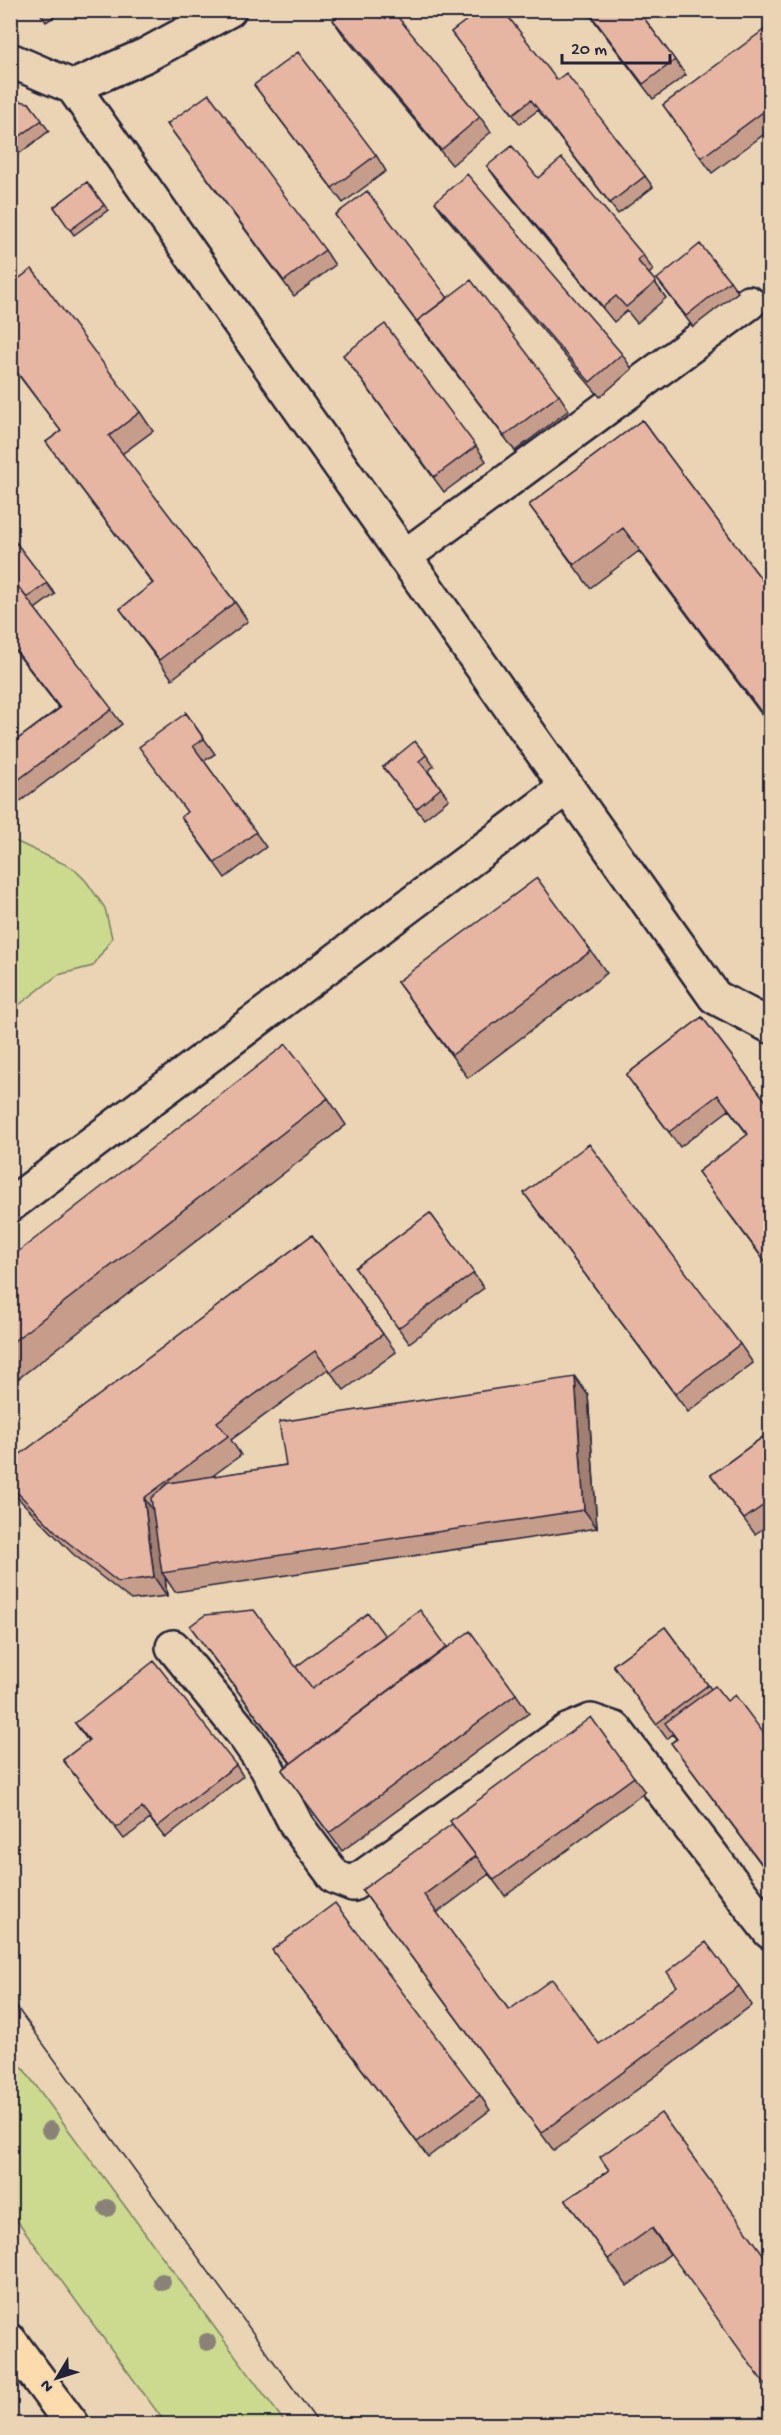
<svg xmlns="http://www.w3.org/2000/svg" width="781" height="2435" font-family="'Gochi Hand',sans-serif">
  <rect width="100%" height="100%" fill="#ebd4b3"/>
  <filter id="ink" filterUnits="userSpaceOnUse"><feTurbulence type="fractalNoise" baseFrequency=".0167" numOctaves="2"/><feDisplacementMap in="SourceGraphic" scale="12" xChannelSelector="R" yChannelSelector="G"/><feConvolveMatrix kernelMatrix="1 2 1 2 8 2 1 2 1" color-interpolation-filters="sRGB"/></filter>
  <g filter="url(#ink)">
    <path fill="#cbda8e" stroke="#767e64" stroke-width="1.5" d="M11 839 73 868 86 881 105 908 112 938 93 966 58 975 11 1011Z
      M10 2052H11L286 2424H166L11 2212Z"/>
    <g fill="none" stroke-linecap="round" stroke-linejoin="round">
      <defs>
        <path id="minor" d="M10 60 73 87 146 55 229 10
          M73 87 715 997 770 1026
          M404 557 749 303
          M10 1205 567 787
          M173 1647 244 1735 267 1768 297 1826 335 1877 353 1884 567 1731 591 1721 615 1729 770 1932"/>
        <path id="major" d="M10 2341 72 2424"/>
      </defs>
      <use href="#minor" stroke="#22223b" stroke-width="38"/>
      <use href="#major" stroke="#22223b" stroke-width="38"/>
      <use href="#minor" stroke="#ebd4b3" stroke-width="33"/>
      <use href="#major" stroke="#fcdcac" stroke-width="33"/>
      <path stroke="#22223b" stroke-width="1.5" d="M10 1998 319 2424"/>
    </g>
    <g fill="#8a8278">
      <circle cx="50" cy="2130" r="9"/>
      <circle cx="107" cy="2208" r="9"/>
      <circle cx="162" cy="2282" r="9"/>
      <circle cx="207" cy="2342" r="9"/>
    </g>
    <path fill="#c69d8b" stroke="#22223b" stroke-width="1.5" d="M38 10H65L46 22Z
      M586 10H638L686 75 653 99Z
      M333 20 480 117 491 132 452 165 344 36Z
      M771 28V129L712 173 663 105Z
      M451 32 557 80 645 176 653 187 618 214 538 110 520 124Z
      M254 85 376 155 386 171 343 203Z
      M29 103 49 131 20 153 10 140Z
      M167 124 325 250 335 265 294 296Z
      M487 166 538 178 643 255 653 270 649 274 666 298 637 323 627 311 614 322 498 181Z
      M87 182 108 210 74 235 54 207Z
      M435 202 622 354 632 369 600 397 446 217Z
      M335 215 448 298 559 395 569 410 515 451Z
      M657 279 730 281 738 292 693 327Z
      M10 285 140 412 153 431 122 454 235 602 248 621 172 679 120 609 153 584 46 442 61 431 14 369 10 371Z
      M343 355 476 446 486 461 444 492Z
      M642 420 771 592V727L639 551 590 588 529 505Z
      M10 535 55 594 35 609 122 724 10 809V745L59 708 10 644V582L13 580 10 577Z
      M186 713 215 754 204 761 266 847 225 878 181 817 187 812Z
      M426 755 434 766 428 771 449 799 424 819 383 767Z
      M591 951 607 973 468 1078 397 982Z
      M702 1017 771 1108V1270L698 1172 748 1135 729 1110 680 1147 626 1075Z
      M328 1098 346 1125 10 1385V1258Z
      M524 1193 740 1344 753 1363 688 1412Z
      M430 1213 484 1288 409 1343 355 1268Z
      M312 1235 396 1352 344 1390 328 1369 231 1440 241 1455 211 1477 286 1465 588 1395 597 1528 175 1592 165 1577 167 1596 131 1600 73 1554 10 1490V1462Z
      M771 1431V1523L755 1534 711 1475Z
      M190 1626 301 1674 385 1636 447 1647 516 1694 529 1713 342 1851 282 1770 290 1763Z
      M665 1627 711 1689 727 1701 771 1743V1877L671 1743 676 1739 673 1734 667 1739 613 1665Z
      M75 1723 236 1765 243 1776 165 1838 150 1819 124 1839 63 1760 88 1741Z
      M634 1777 645 1792 505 1896 488 1873 489 1874 437 1913 509 2010 599 2044 739 1986 752 2005 554 2151 362 1890Z
      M272 1950 480 2095 490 2110 428 2157Z
      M600 2157 670 2254 627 2286 566 2200 609 2170Z"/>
    <path fill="#a17f71" stroke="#22223b" stroke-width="1.5" d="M575 1377 588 1395 597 1528 584 1510Z
      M144 1498 157 1516 162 1573 165 1577 167 1596 154 1577Z"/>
    <path fill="#e6b6a2" stroke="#22223b" stroke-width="1.5" d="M345 10H392L480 117 441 150 333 20Z
      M480 10H503L557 80 566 73 645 176 610 203 531 100 513 114 451 32Z
      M587 10H638L675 60 643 84Z
      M769 26 771 28V106L701 158 663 105Z
      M298 52 376 155 332 188 254 85Z
      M209 94 325 250 284 281 167 124Z
      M10 99 29 103 42 120 12 142 10 140Z
      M512 146 538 178 562 158 643 255 637 260 656 282 626 307 616 296 603 307 487 166Z
      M467 174 622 354 590 382 435 202Z
      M87 182 104 205 70 230 54 207Z
      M367 191 448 298 417 321 420 326 335 215Z
      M700 244 730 281 686 316 657 279Z
      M32 269 140 412 109 436 235 602 159 660 120 609 153 583 46 442 61 431 10 363V285Z
      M471 280 559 395 504 436 417 321Z
      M385 324 476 446 434 477 343 355Z
      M642 420 771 592V725L623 528 574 565 529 505Z
      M10 535 47 583 27 598 10 576Z
      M13 580 112 709 10 786V745L60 708 10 643V582Z
      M186 713 204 739 193 746 256 832 215 863 181 817 187 812 139 747Z
      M415 741 426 755 419 761 441 788 416 809 383 767Z
      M537 878 591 951 452 1055 397 982Z
      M702 1017 771 1108V1269L698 1172 748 1134 718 1095 669 1132 626 1075Z
      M286 1044 328 1098 10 1344V1258Z
      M589 1144 740 1344 675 1394 524 1193Z
      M430 1213 474 1273 398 1328 355 1268Z
      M312 1235 383 1334 331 1372 315 1351 217 1422 228 1436 144 1498 154 1577 118 1582 60 1536 10 1485V1462Z
      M575 1377 584 1510 162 1573 151 1498 168 1483 286 1465 279 1422Z
      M771 1431V1500L744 1519 711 1475Z
      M254 1610 312 1689 420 1610 447 1647 291 1763 190 1626 205 1615Z
      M368 1613 385 1636 312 1689 296 1667Z
      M665 1627 708 1685 656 1724 613 1665Z
      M470 1631 516 1694 329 1833 282 1770Z
      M154 1661 236 1765 157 1827 142 1808 116 1828 63 1760 89 1740 75 1723Z
      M715 1686 727 1701 735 1695 771 1743V1876L671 1743 677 1739 665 1723Z
      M591 1717 634 1777 494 1880 450 1821Z
      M452 1824 476 1856 424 1895 509 2010 552 1979 599 2044 677 1986 667 1972 706 1942 739 1986 541 2133 362 1890Z
      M335 1903 480 2095 417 2142 272 1950Z
      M661 2113 771 2265V2393L652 2228 608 2259 566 2200 609 2170 600 2157Z"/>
  </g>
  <rect width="781" height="2435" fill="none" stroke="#ebd4b3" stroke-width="36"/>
  <rect x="18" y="18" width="745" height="2399" fill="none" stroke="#22223b" stroke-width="2" filter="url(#ink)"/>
  <g transform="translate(57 2378) rotate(232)" stroke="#ebd4b3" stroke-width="4.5" paint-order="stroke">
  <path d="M0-4.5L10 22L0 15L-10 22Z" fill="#22223b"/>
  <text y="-9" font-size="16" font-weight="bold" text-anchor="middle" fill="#22223b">N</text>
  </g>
  <path d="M562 54v9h108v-9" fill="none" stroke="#22223b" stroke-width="3"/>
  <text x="571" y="54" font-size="18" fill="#22223b" stroke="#ebd4b3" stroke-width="4.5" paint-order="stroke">20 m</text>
</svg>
